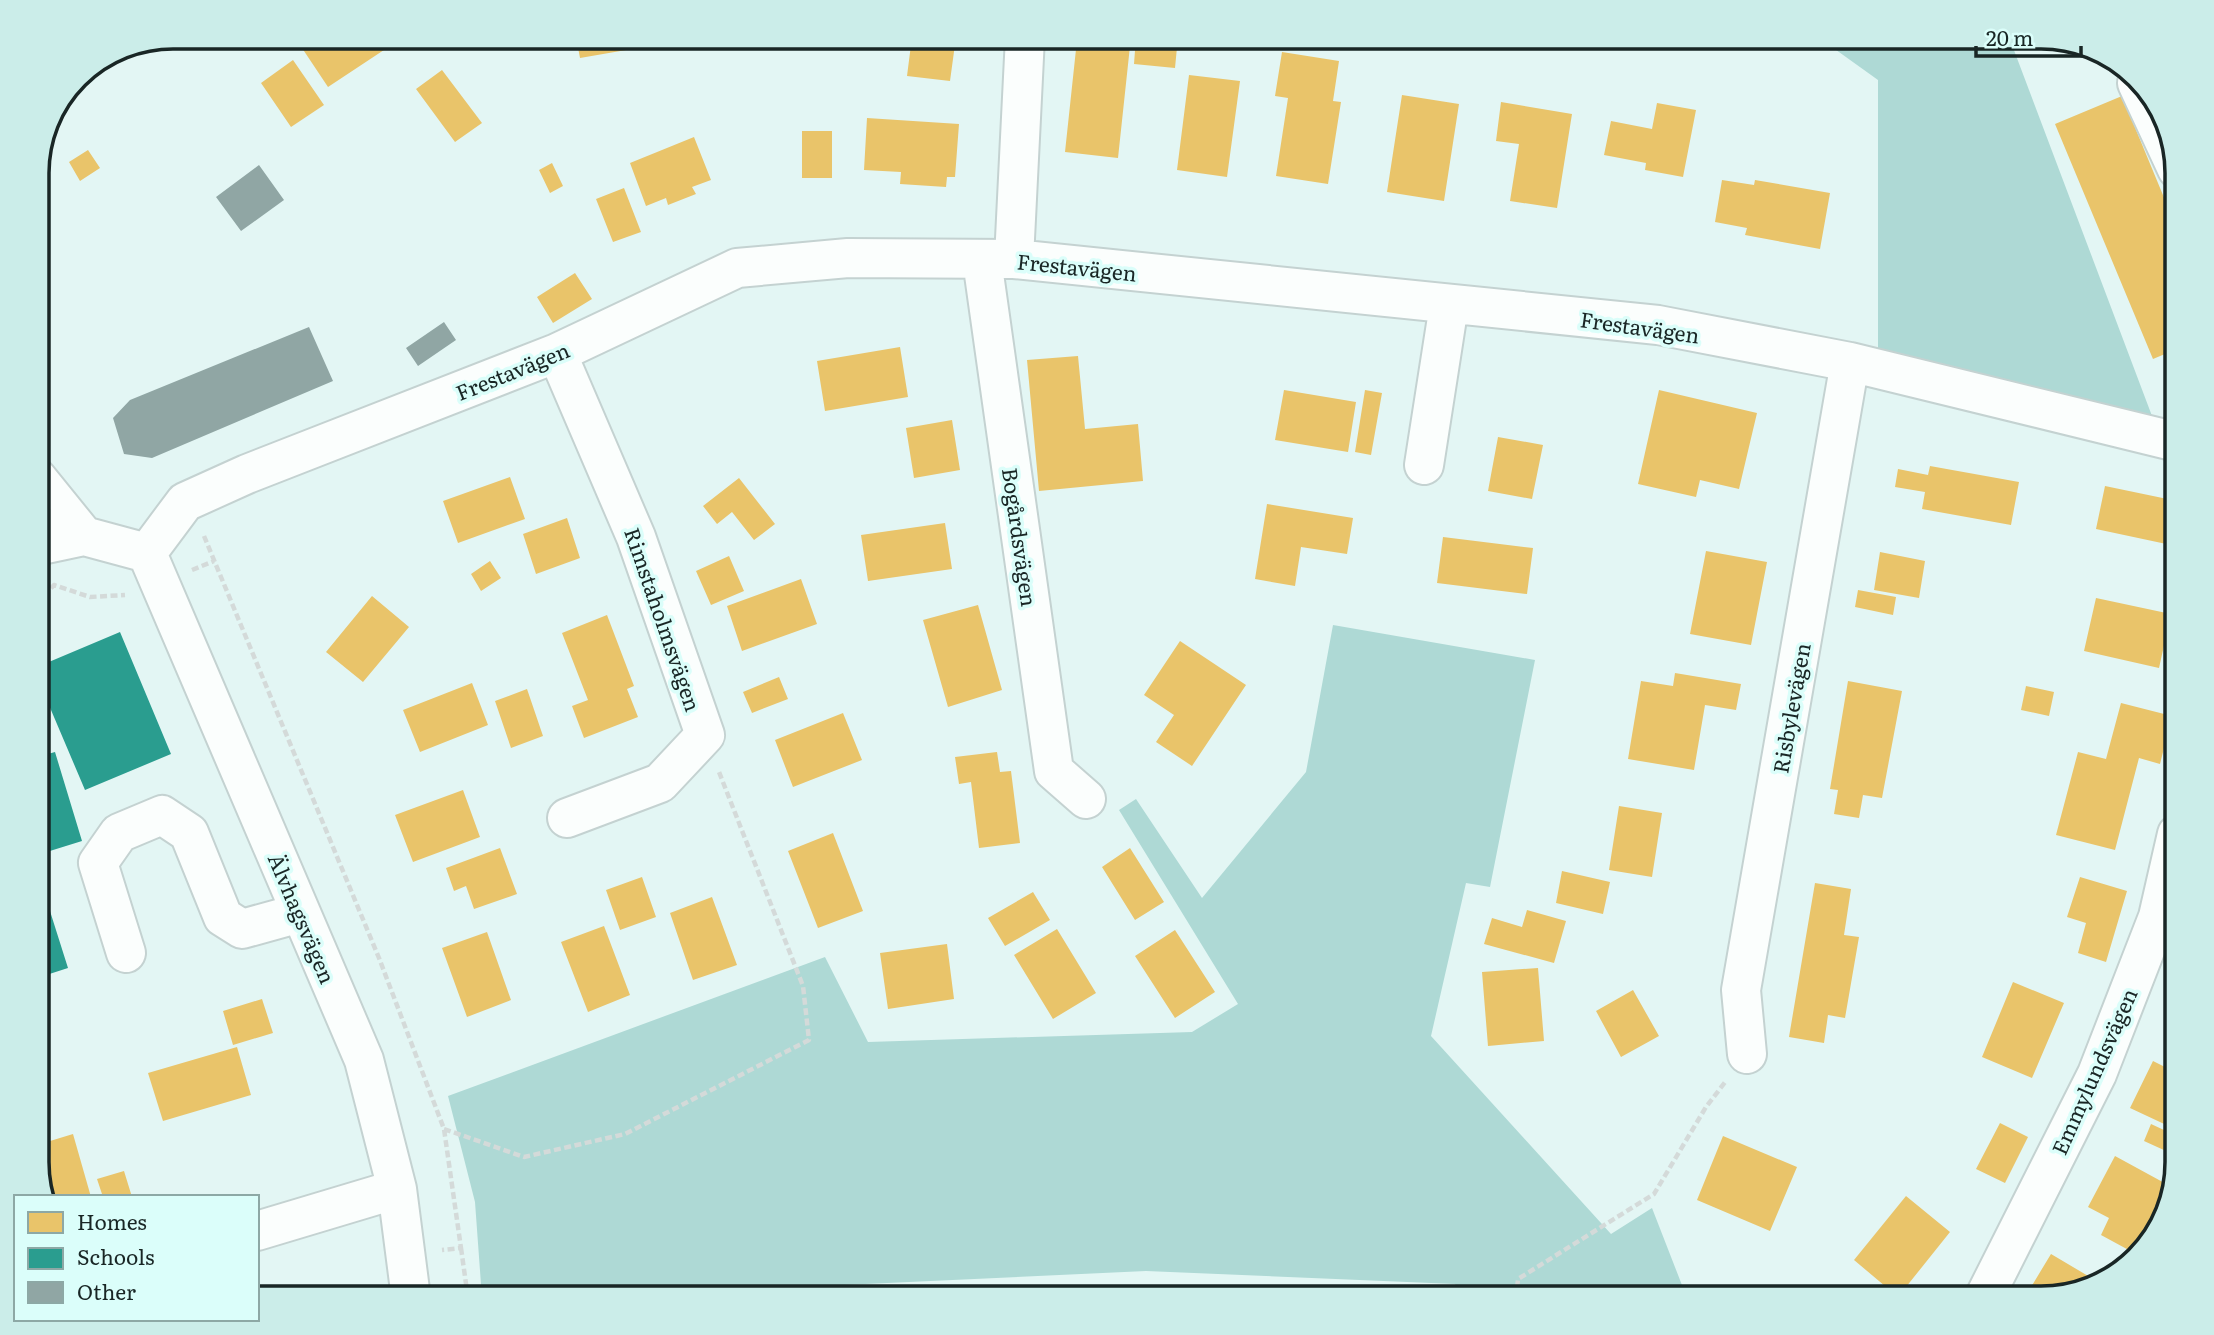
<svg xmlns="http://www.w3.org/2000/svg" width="2214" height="1335" font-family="Literata,serif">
  <rect width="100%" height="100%" fill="#e3f6f4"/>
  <path fill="#aed9d5" d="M1818 37H2009L2152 416 1878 361V80Z
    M1333 625 1535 660 1490 887 1466 883 1431 1036 1611 1234 1652 1208 1687 1298H1462L1455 1284 1146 1271 565 1298H482L475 1202 448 1096 825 957 868 1042 1192 1032 1238 1004 1119 810 1136 799 1202 898 1306 772Z"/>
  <path fill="#e9c46a" d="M307 37H385L390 46 328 87 300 45 309 40Z
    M576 37H629L632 49 580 58Z
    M745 37H776L774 45Z
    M912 37H956L950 81 907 76Z
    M1136 37H1178L1175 68 1134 64Z
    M1077 40 1130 46 1118 158 1065 152Z
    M1282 52 1339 61 1333 101 1341 102 1328 184 1276 176 1288 98 1275 96Z
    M293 60 324 105 291 127 261 83Z
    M442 70 482 123 455 142 416 89Z
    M1189 75 1240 81 1227 177 1177 170Z
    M1402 95 1459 104 1444 201 1387 192Z
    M2122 96 2177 229V349L2153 359 2055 124Z
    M1501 102 1572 114 1557 208 1510 201 1519 144 1496 141Z
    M1657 103 1696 110 1683 177 1645 170 1646 163 1604 155 1611 121 1652 129Z
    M867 118 959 124 955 177H947L946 187 900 184 901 172 864 170Z
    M802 131H832V178H802Z
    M694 137 711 180 692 187 696 194 668 205 666 198 646 206 630 163Z
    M88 150 100 168 80 181 69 162Z
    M552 163 563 186 550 193 539 170Z
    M1722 180 1754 185 1755 180 1830 193 1820 249 1745 235 1747 228 1715 222Z
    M624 188 641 232 613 242 596 199Z
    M575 273 592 299 553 323 537 297Z
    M900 347 908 397 825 411 817 361Z
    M1078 356 1085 429 1138 424 1143 481 1039 491 1027 360Z
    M1284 390 1356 402 1348 452 1275 440Z
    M1365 390 1382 393 1371 455 1355 452Z
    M1659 390 1757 413 1739 489 1700 480 1696 497 1638 484Z
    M952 420 960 470 914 478 906 428Z
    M1498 437 1543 445 1532 499 1488 491Z
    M1930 466 2019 482 2011 525 1922 509 1925 492 1895 487 1898 469 1928 475Z
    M510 477 525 519 458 543 443 501Z
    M739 478 775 524 754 540 732 512 717 524 703 506Z
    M2105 486 2177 501V515L2171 545 2096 529Z
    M1267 504 1353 518 1347 554 1301 547 1295 586 1255 579Z
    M567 518 580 558 536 574 523 534Z
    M945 523 952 569 868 581 861 535Z
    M1443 537 1533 548 1527 594 1437 583Z
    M1706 551 1767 562 1751 645 1690 634Z
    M1880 552 1925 561 1919 598 1874 590Z
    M729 556 744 591 711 605 696 571Z
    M490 561 501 578 481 591 471 574Z
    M801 579 817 624 742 651 727 606Z
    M1858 590 1896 597 1893 615 1855 607Z
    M372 596 409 627 363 682 326 652Z
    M2096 598 2171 614 2159 668 2084 651Z
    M978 605 1002 690 948 707 923 620Z
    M607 615 634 686 627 689 638 717 584 738 572 706 588 700 562 633Z
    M1180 641 1246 685 1192 766 1156 742 1174 715 1144 695Z
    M1675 673 1741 684 1736 710 1705 705 1694 770 1628 759 1641 681 1673 686Z
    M779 677 788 699 752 713 743 692Z
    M1848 681 1902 691 1882 798 1863 795 1859 818 1834 814 1838 790 1830 789Z
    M472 683 488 725 420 752 403 710Z
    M2026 686 2054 692 2049 716 2021 710Z
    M527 689 543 736 511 748 495 701Z
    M2121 703 2172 716 2160 764 2139 758 2115 850 2056 835 2078 752 2106 759Z
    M843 713 862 760 793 787 775 740Z
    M997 752 1000 772 1011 771 1020 843 979 848 971 782 959 784 955 757Z
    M463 790 480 837 413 862 395 815Z
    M1619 806 1662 813 1652 877 1609 870Z
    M833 833 863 911 818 928 788 851Z
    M500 848 517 894 474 909 466 886 454 891 446 868Z
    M1130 848 1164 902 1135 920 1102 867Z
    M1562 871 1610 882 1603 914 1556 903Z
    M642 877 656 917 620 930 606 890Z
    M2080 877 2127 891 2106 962 2078 953 2086 923 2067 917Z
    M1815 883 1851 889 1844 935 1859 937 1845 1018 1828 1015 1824 1043 1789 1037Z
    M1033 892 1050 920 1005 946 988 918Z
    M712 897 737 965 693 980 670 913Z
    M1527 910 1566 921 1554 963 1484 944 1492 918 1522 927Z
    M604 926 630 995 588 1012 561 942Z
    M1057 929 1096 993 1053 1019 1014 955Z
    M1175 930 1215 992 1175 1018 1135 956Z
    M487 932 511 1000 467 1017 442 948Z
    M947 944 954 999 888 1009 880 953Z
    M1538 968 1544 1041 1488 1046 1482 972Z
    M2013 982 2064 1003 2032 1078 1982 1057Z
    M1633 990 1659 1036 1621 1057 1596 1011Z
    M262 999 273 1033 233 1045 223 1011Z
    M237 1047 251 1095 163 1121 148 1073Z
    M2153 1061 2177 1073V1130L2130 1108Z
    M2000 1123 2028 1137 2005 1183 1976 1169Z
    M2151 1124 2177 1136V1156L2144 1141Z
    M73 1134 91 1197H45L37 1171V1145Z
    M1723 1136 1797 1167 1770 1231 1697 1200Z
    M2115 1156 2170 1186 2143 1236 2150 1239 2136 1254 2101 1235 2109 1218 2088 1207Z
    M124 1171 132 1197H103L97 1179Z
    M1906 1196 1950 1232 1898 1297 1854 1260Z
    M2051 1254 2100 1283 2042 1298 2025 1297Z"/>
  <path fill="#2a9d8f" d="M120 632 171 754 85 790 37 677V667Z
    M55 752 82 841 37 855V757Z
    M37 870 68 968 37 978Z"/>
  <path fill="#90a6a4" d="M259 165 284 200 241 231 216 197Z
    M444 322 456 340 418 366 406 348Z
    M309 327 333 381 152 458 124 454 113 418 130 400Z"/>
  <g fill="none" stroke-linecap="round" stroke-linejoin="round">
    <defs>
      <path id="minor" d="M2137 83 2177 169
        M1014 259 1025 37
        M982 260 1054 771 1086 799
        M557 353 636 537 705 735 660 783 567 818
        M1424 465 1449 305
        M37 478 84 536
        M37 546 84 536 147 553
        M147 553 185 502 247 474 557 353 737 268 848 258 1014 259 1658 325 1850 362 2177 442
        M147 553 364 1060 397 1189 411 1298
        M126 953 98 863 119 833 162 815 189 833 223 917 242 929 300 913
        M1747 1054 1741 990 1850 362
        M257 1231 397 1189
        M1984 1298 2097 1074 2158 917 2177 834"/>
    </defs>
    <use href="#minor" stroke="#c4d2d1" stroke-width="42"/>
    <path stroke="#d4dad9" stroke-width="4.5" stroke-dasharray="7 3.5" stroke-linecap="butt" d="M204 536 379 958 444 1129 461 1248 442 1250
      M192 570 214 561
      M37 604 54 585 90 597 125 595
      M444 1129 524 1157 625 1134 809 1040 803 986 719 772
      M461 1248 468 1298
      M1516 1298 1518 1279 1654 1194 1706 1107 1726 1081"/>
    <use href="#minor" stroke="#fbfefd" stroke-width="38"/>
  </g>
  <g text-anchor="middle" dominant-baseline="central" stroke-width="7" stroke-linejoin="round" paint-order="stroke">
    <g font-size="21" fill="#192625" stroke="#dbfefa">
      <text transform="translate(1077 266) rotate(6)">Frestavägen</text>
      <text transform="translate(1640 326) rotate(8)">Frestavägen</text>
      <text transform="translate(512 370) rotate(-22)">Frestavägen</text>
      <text transform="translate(1021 537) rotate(82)">Bogårdsvägen</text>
      <text transform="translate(664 619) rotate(71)">Rimstaholmsvägen</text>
      <text transform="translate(1790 708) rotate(-80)">Risbylevägen</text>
      <text transform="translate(303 918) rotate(67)">Älvhagsvägen</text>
      <text transform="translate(2093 1071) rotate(-66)">Emmylundsvägen</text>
    </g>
  </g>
  <path d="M0 0H2214V1335H0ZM173 49H2041A124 124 0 0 1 2165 173V1162A124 124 0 0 1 2041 1286H173A124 124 0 0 1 49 1162V173A124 124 0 0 1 173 49Z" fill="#cbede9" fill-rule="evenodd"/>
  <path fill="none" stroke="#192625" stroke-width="3.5" d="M173 49H2041A124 124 0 0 1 2165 173V1162A124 124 0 0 1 2041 1286H173A124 124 0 0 1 49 1162V173A124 124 0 0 1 173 49Z"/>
  <rect x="14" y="1195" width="245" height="126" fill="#dbfefa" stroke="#8da8a5" stroke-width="2"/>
  <rect x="28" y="1212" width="35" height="21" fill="#e9c46a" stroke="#8da8a5" stroke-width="2"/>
  <text x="77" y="1230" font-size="21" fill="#192625">Homes</text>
  <rect x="28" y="1248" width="35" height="21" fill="#2a9d8f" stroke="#8da8a5" stroke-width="2"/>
  <text x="77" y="1265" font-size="21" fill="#192625">Schools</text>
  <rect x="28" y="1282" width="35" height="21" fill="#90a6a4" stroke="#8da8a5" stroke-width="2"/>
  <text x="77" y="1300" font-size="21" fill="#192625">Other</text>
  <path d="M1976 46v10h105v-10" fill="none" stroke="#192625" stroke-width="3.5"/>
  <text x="1986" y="46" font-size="21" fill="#192625" stroke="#dbfefa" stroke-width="5" paint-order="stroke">20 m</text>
</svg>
